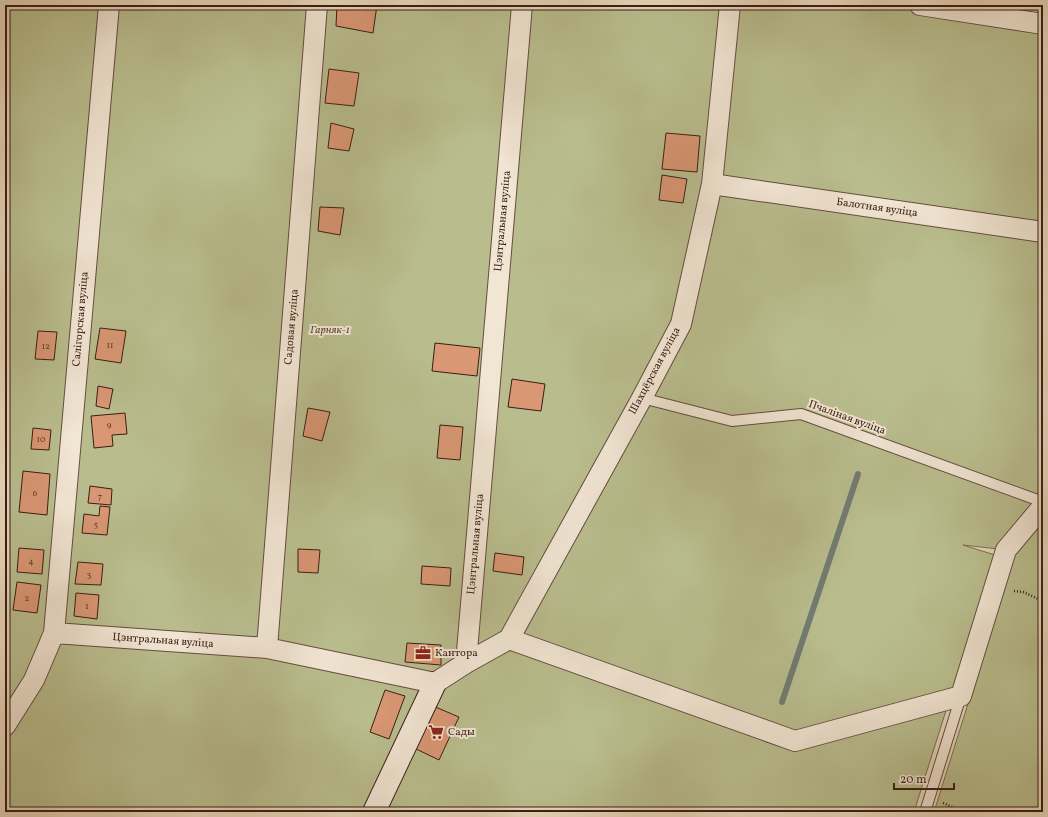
<svg xmlns="http://www.w3.org/2000/svg" width="1048" height="817" font-family="Vollkorn,serif">
  <rect width="100%" height="100%" fill="#e9d7bc"/>
  <filter id="stains"><feTurbulence type="fractalNoise" baseFrequency=".005" numOctaves="4"/><feColorMatrix values="0 0 0 0 .2 0 0 0 0 .09 0 0 0 0 .02 0 0 0 .5 -.17"/></filter>
  <radialGradient id="worn" r=".72"><stop offset=".6" stop-color="#630" stop-opacity="0"/><stop offset="1" stop-color="#630" stop-opacity=".3"/></radialGradient>
  <path fill="#b9bd8e" stroke="#796e52" d="M5 5H1043V812H934L1016 551 963 545 995 555 914 812H5Z"/>
  <g fill="none" stroke-linecap="round" stroke-linejoin="round">
    <path stroke="#717c73" stroke-width="6" d="M782 702 858 474"/>
  </g>
  <path fill="#d99774" stroke="#391e15" d="M337 5H377L373 33 336 26Z
    M329 69 359 73 354 106 325 103Z
    M331 123 354 129 349 151 328 148Z
    M666 133 700 136 697 172 662 169Z
    M662 175 687 179 683 203 659 200Z
    M320 207 344 208 340 235 318 231Z
    M100 328 126 331 121 363 95 359Z
    M38 331 57 332 54 360 35 359Z
    M435 343 480 348 477 376 432 371Z
    M512 379 545 384 541 411 508 407Z
    M98 386 113 389 109 409 96 406Z
    M308 408 330 412 322 441 303 436Z
    M125 413 127 434 112 435 113 446 94 448 91 416Z
    M440 425 463 427 460 460 437 458Z
    M33 428 51 430 49 450 31 449Z
    M23 471 50 474 47 515 19 512Z
    M90 486 112 489 111 505 88 503Z
    M100 506 110 507 107 535 82 533 84 514 99 516Z
    M19 548 44 550 42 574 17 572Z
    M298 549 320 550 318 573 298 572Z
    M495 553 524 557 522 575 493 571Z
    M78 562 103 564 101 585 75 584Z
    M422 566 451 568 450 586 421 584Z
    M17 582 41 585 37 613 13 610Z
    M76 593 99 595 97 619 74 616Z
    M407 643 441 645V665L405 662Z
    M385 690 405 696 389 739 370 732Z
    M433 706 459 717 439 760 414 748Z"/>
  <g fill="none" stroke-linecap="round" stroke-linejoin="round">
    <defs>
      <path id="lane" d="M642 398 732 421 801 414 1043 502
        M925 812 961 696"/>
      <path id="street" d="M920 5 1043 24
        M712 184 1043 232
        M54 633 267 648 435 683 466 663 509 639 795 741 961 696 1006 550 1043 506
        M509 639 642 398 681 324 712 184 730 5
        M267 648 317 5
        M466 663 522 5
        M5 726 34 680 54 633 109 5"/>
      <path id="secondary" d="M374 812 435 683"/>
    </defs>
    <use href="#lane" stroke="#654c3f" stroke-width="12"/>
    <use href="#street" stroke="#654c3f" stroke-width="22"/>
    <use href="#secondary" stroke="#391e15" stroke-width="24"/>
    <path stroke="#391e15" stroke-width="2.5" stroke-dasharray="1 2" stroke-linecap="butt" d="M1014 591 1023 592 1043 601
      M943 803 964 812"/>
    <use href="#lane" stroke="#f1e5d3" stroke-width="10"/>
    <use href="#street" stroke="#f1e5d3" stroke-width="20"/>
    <use href="#secondary" stroke="#f1e5d3" stroke-width="22"/>
  </g>
  <defs>
    <symbol id="office-bare" viewBox="-9 -9 18 18"><path d="M-6-3h4V-5.5h4V-3h4V5H-6ZM-1-4.5V-3h2v-1.5ZM-6 0V1H6V0Z" fill="#8f2418" stroke="#f1e5d3" stroke-width="2.5" paint-order="stroke"/></symbol>
    <symbol id="supermarket-bare" viewBox="-9 -9 18 18"><path d="M-6-5.5h2.5l.6 2H6L4.5 2H-2.5L-4.4-4H-6ZM-1.5 3.2a1.3 1.3 0 1 0 .1 0ZM3 3.2a1.3 1.3 0 1 0 .1 0Z" fill="#8f2418" stroke="#f1e5d3" stroke-width="2.5" paint-order="stroke"/></symbol>
  </defs>
  <g fill-rule="evenodd">
    <use href="#office-bare" x="412" y="642" width="22" height="22"/>
    <use href="#supermarket-bare" x="425" y="721" width="22" height="22"/>
  </g>
  <g text-anchor="middle" dominant-baseline="central" stroke-width="4" stroke-linejoin="round" paint-order="stroke">
    <g font-size="9" fill="#613c2d">
      <text x="110" y="345">11</text>
      <text x="46" y="346">12</text>
      <text x="109" y="425">9</text>
      <text x="41" y="439">10</text>
      <text x="35" y="493">6</text>
      <text x="100" y="496">7</text>
      <text x="96" y="524">5</text>
      <text x="31" y="561">4</text>
      <text x="89" y="574">3</text>
      <text x="27" y="598">2</text>
      <text x="87" y="606">1</text>
    </g>
    <g font-size="11" fill="#391e15" stroke="#f1e5d3">
      <text transform="translate(877 208) rotate(8)">Балотная вуліца</text>
      <text transform="translate(503 221) rotate(-85)">Цэнтральная вуліца</text>
      <text transform="translate(81 319) rotate(-85)">Салігорская вуліца</text>
      <text transform="translate(292 327) rotate(-85)">Садовая вуліца</text>
      <text transform="translate(655 371) rotate(-62)">Шахцёрская вуліца</text>
      <text transform="translate(847 418) rotate(20)">Пчаліная вуліца</text>
      <text transform="translate(476 544) rotate(-85)">Цэнтральная вуліца</text>
      <text transform="translate(163 641) rotate(4)">Цэнтральная вуліца</text>
    </g>
    <g font-size="11" font-style="italic" fill="#594633" stroke="#f1e5d3">
      <text x="330" y="330">Гарняк-1</text>
    </g>
    <g font-size="11" fill="#391e15" stroke="#f1e5d3" text-anchor="start">
      <text x="435" y="653">Кантора</text>
      <text x="448" y="732">Сады</text>
    </g>
  </g>
  <rect width="1048" height="817" fill="none" stroke="#e9d7bc" stroke-width="20"/>
  <rect x="6" y="6" width="1036" height="805" fill="none" stroke="#391e15" stroke-width="2"/>
  <rect x="10" y="10" width="1028" height="797" fill="none" stroke="#391e15"/>
  <path d="M894 783v6h60v-6" fill="none" stroke="#391e15" stroke-width="2"/>
  <text x="900" y="783" font-size="12" fill="#391e15" stroke="#f1e5d3" stroke-width="3" paint-order="stroke">20 m</text>
  <rect width="100%" height="100%" filter="url(#stains)"/>
  <rect width="100%" height="100%" fill="url(#worn)"/>
</svg>
